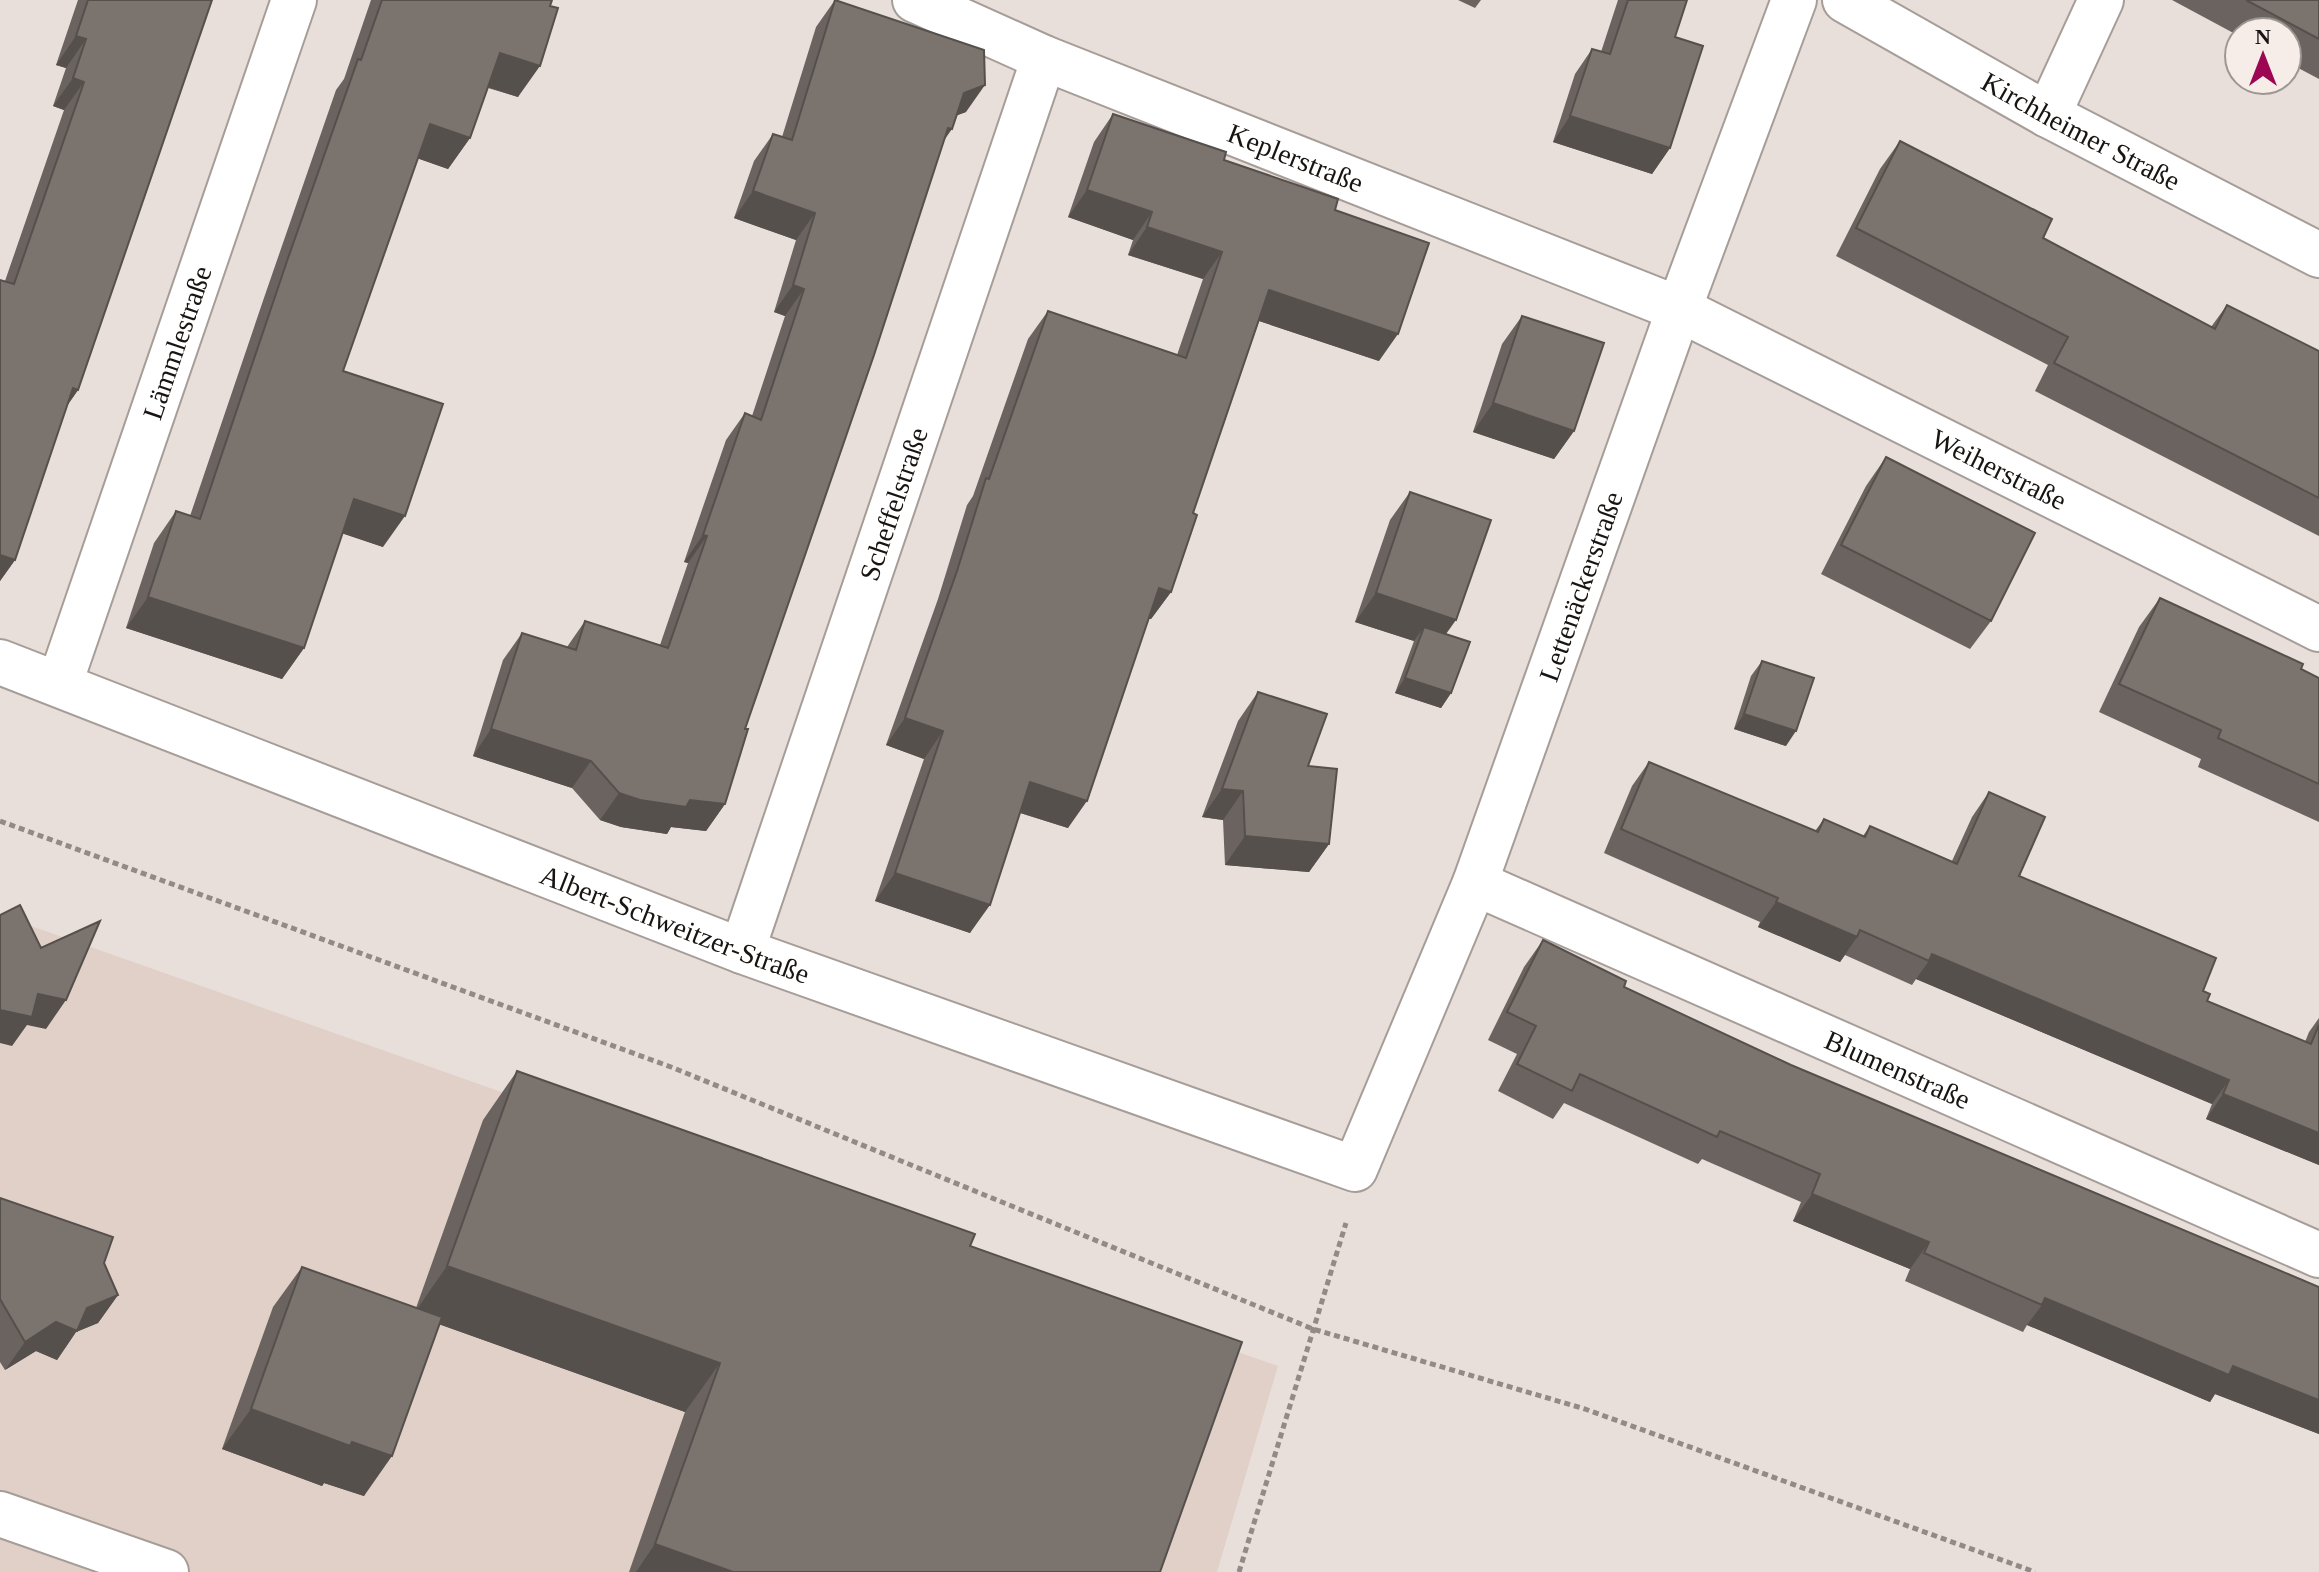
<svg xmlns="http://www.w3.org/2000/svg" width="2319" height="1572" font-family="Georgia,serif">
  <rect width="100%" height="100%" fill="#e9dfda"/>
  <path fill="#e1d0c7" d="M0 915 1278 1366 1217 1572H0Z"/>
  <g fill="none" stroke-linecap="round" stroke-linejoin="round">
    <defs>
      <g id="minor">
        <path id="s1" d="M915 0 1044 58 1679 309 2319 629"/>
        <path d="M2048 115 2101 0"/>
        <path id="s2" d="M0 662 742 951 1355 1169 1475 883 1679 309 1794 0"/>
        <path id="s3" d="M60 683 294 0"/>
        <path id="s4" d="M1475 883 2319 1255"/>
        <path id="s5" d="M742 951 1044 58"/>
        <path d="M0 1514 166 1572"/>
      </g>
      <g id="secondary">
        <path id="s6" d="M1845 0 2048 115 2319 255"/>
      </g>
    </defs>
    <use href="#minor" stroke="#a69d98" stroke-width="48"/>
    <use href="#secondary" stroke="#a69d98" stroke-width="48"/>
    <path stroke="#918a86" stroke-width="5" stroke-dasharray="6 4" stroke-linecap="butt" d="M0 821 671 1067 1313 1329 1585 1409 2035 1572
      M1239 1572 1346 1223"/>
    <use href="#minor" stroke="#fff" stroke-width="44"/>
    <use href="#secondary" stroke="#fff" stroke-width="44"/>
  </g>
  <path fill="#6a635f" d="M78 0H212L78 390 66 407 15 560 0 581V280L5 281 64 110 53 106 66 68 56 65Z
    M371 0H552L518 97 488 88 470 138 448 169 417 158 343 371 383 547 342 533 304 648 282 679 126 628 154 543 176 511 190 516 266 292 336 90 344 79Z
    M835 0 966 112 957 115 943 143 745 729 725 804 706 831 671 827 667 834 621 827 600 820 572 788 473 756 503 660 522 633 567 647 585 621 660 645 688 563 684 562 726 440 745 413 752 416 785 316 774 312 796 240 734 218 754 161 773 134 782 137 816 27Z
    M1458 0H1481L1475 8Z
    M1618 0H1687L1675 37 1670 148 1652 174 1553 142 1575 74 1592 49 1601 52Z
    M2172 0H2319V79L2287 62V32H2239V36Z
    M1113 114 1224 160 1335 210 1379 361 1259 321 1193 513 1171 592 1151 619H1149L1068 828 1020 813 970 933 875 901 924 759 886 745 938 599 967 505 973 496 1028 339 1048 311 1177 355 1203 279 1128 255 1133 240 1068 217 1094 142Z
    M1900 141 2043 238 2211 327 2227 305 2319 351V536L2035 391 2048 365 1836 256 1880 169Z
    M1522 316 1574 431 1554 459 1473 432 1502 344Z
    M1886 457 1991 621 1970 649 1821 574 1866 486Z
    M1410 492 1446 634 1451 693 1441 708 1395 693 1414 641 1355 622 1390 520Z
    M2160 598 2319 678V822L2198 767 2201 759 2099 712 2139 627Z
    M1762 661 1786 746 1734 729 1751 676Z
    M1258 692 1308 766 1329 844 1309 872 1225 865 1223 820 1202 817 1238 721Z
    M1649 762 1815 831 1824 819 1863 836 1870 826 1952 861 1972 817 1989 792 2019 876 2203 991 2207 1001 2305 1042 2309 1032 2319 1018V1165L2206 1119 2212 1104 1916 979 1912 985 1845 955 1840 962 1758 927 1760 922 1604 853 1632 786Z
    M1543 940 1624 987 1791 1065 2319 1287V1434L2215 1394 2210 1402 2027 1325 2023 1332 1905 1281 1910 1269 1793 1221 1801 1202 1702 1159 1698 1164 1564 1103 1553 1119 1498 1091 1517 1054 1488 1040 1524 967Z
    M517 1071 970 1246 1160 1572H629L685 1412 439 1324 364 1496 324 1483 322 1486 222 1449 273 1307 302 1267 416 1308 483 1120Z
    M0 1198 104 1263 118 1295 98 1323 76 1332 57 1360 36 1351 5 1370 0 1362Z"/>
  <path fill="#56504d" d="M76 36 86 39 66 68 56 65Z
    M500 53 540 66 518 97 478 84Z
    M73 78 84 82 64 110 53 106Z
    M985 85 966 112 945 120 964 93Z
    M1570 116 1670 148 1652 174 1553 142Z
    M430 124 470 138 448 169 408 155Z
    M948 128 952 129 933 156Z
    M1087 190 1152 212 1133 240 1068 217Z
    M753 191 815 213 796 240 734 218Z
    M1147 227 1222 252 1203 279 1128 255Z
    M793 285 804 289 785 316 774 312Z
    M1269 290 1398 334 1379 361 1250 318Z
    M73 388 78 390 58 419Z
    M1493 403 1574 431 1554 459 1473 432Z
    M354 499 405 516 383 547 332 530Z
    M703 535 707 536 688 563 684 562Z
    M0 555 15 560 0 581Z
    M1159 588 1171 592 1151 619 1140 616Z
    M1376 593 1456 620 1436 648 1424 627 1414 641 1355 622Z
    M148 597 304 648 282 679 126 628Z
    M1405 678 1451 693 1441 708 1395 693Z
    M1744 714 1796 731 1786 746 1734 729Z
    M905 718 943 731 924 759 886 745Z
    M491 729 591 761 572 788 473 756Z
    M1030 782 1087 801 1068 828 1011 810Z
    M1222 789 1243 791 1223 820 1202 817Z
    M619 793 690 800 725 804 706 831 671 827 667 834 621 827 600 820Z
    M1245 836 1329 844 1309 872 1225 865Z
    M895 873 990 905 970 933 875 901Z
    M1776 902 1857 937 1840 962 1758 927Z
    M1932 954 2229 1080 2212 1104 1916 979 1929 961Z
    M38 994 66 1000 46 1029 27 1025 12 1046 0 1043V1010Z
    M2223 1094 2319 1133V1165L2206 1119Z
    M1812 1194 1929 1242 1910 1269 1793 1221Z
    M447 1266 720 1363 685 1412 413 1315Z
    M118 1295 98 1323 76 1332 57 1360 36 1351 5 1370 25 1342 56 1322 87 1308Z
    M2045 1298 2233 1366 2319 1400V1434L2215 1394 2210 1402 2027 1325 2042 1305Z
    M251 1409 352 1442 392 1456 364 1496 324 1483 322 1486 222 1449Z
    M655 1544 733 1572H636Z"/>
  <path fill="#7b736e" stroke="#56504d" stroke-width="2" d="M88 0H212L78 390 73 388 15 560 0 555V280L14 284 84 82 73 78 86 39 76 36Z
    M382 0H552L550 6 558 8 540 66 500 53 470 138 430 124 343 371 443 404 405 516 354 499 304 648 148 597 176 511 200 519 287 261 358 59 361 60Z
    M835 0 984 50 985 85 964 93 952 129 948 128 874 355 745 729H748L725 804 690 800 686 807 640 800 619 793 591 761 491 729 522 633 576 650 585 621 668 648 707 536 703 535 745 413 761 420 804 289 793 285 815 213 753 191 773 134 792 140Z
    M1628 0H1687L1675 37 1703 46 1670 148 1570 116 1592 49 1610 54Z
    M2246 0H2319V39Z
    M1113 114 1226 152 1224 160 1338 199 1335 210 1429 243 1398 334 1269 290 1193 513 1197 515 1171 592 1159 588 1087 801 1030 782 990 905 895 873 943 731 905 718 957 571 986 478 989 479 1048 311 1186 358 1222 252 1147 227 1152 212 1087 190Z
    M1900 141 2052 219 2043 238 2215 329 2227 305 2319 351V498L2054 363 2068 337 1856 228Z
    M1522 316 1604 343 1574 431 1493 403Z
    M1886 457 2035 533 1991 621 1841 545Z
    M1410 492 1491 520 1456 620 1376 593Z
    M2160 598 2303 664 2301 669 2319 678V784L2218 738 2221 730 2119 684Z
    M1424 627 1470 642 1451 693 1405 678Z
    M1762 661 1814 678 1796 731 1744 714Z
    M1258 692 1327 714 1308 766 1337 769 1329 844 1245 836 1243 791 1222 789Z
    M1649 762 1818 832 1824 819 1865 837 1870 826 1957 864 1989 792 2045 817 2019 876 2216 958 2203 991 2210 994 2207 1001 2311 1044 2319 1025V1133L2223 1094 2229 1080 1932 954 1929 961 1860 930 1857 937 1776 902 1778 898 1621 829Z
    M20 905 41 948 100 921 66 1000 38 994 32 1017 0 1010V915Z
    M1543 940 1626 981 1624 987 1791 1065 2319 1287V1400L2233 1366 2229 1375 2045 1298 2042 1305 1924 1253 1929 1242 1812 1194 1820 1174 1720 1131 1717 1137 1580 1074 1572 1091 1517 1064 1536 1026 1507 1012Z
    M517 1071 975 1234 970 1246 1242 1342 1160 1572H733L655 1544 720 1363 447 1266Z
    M0 1198 113 1237 104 1263 118 1295 87 1308 77 1331 56 1322 25 1342 0 1299Z
    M302 1267 442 1317 392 1456 352 1442 350 1446 251 1409Z"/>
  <g text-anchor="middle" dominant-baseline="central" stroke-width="6" stroke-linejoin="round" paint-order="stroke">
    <g font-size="28" fill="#171412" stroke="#f7ede8">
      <text stroke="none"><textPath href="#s6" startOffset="270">Kirchheimer Straße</textPath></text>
      <text stroke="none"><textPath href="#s1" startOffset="412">Keplerstraße</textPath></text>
      <text stroke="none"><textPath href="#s3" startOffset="360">Lämmlestraße</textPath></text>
      <text stroke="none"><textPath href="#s1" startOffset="1182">Weiherstraße</textPath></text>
      <text stroke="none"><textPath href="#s5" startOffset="472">Scheffelstraße</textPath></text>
      <text stroke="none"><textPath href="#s2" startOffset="2072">Lettenäckerstraße</textPath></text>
      <text stroke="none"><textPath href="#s2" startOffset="724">Albert-Schweitzer-Straße</textPath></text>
      <text stroke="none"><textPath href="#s4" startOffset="462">Blumenstraße</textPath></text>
    </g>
  </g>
  <g transform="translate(2263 56)"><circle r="38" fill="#f7ede8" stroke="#9d9692" stroke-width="2"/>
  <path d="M0-6L14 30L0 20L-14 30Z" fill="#9c0653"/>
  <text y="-12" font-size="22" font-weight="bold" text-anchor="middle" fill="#171412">N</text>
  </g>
</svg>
